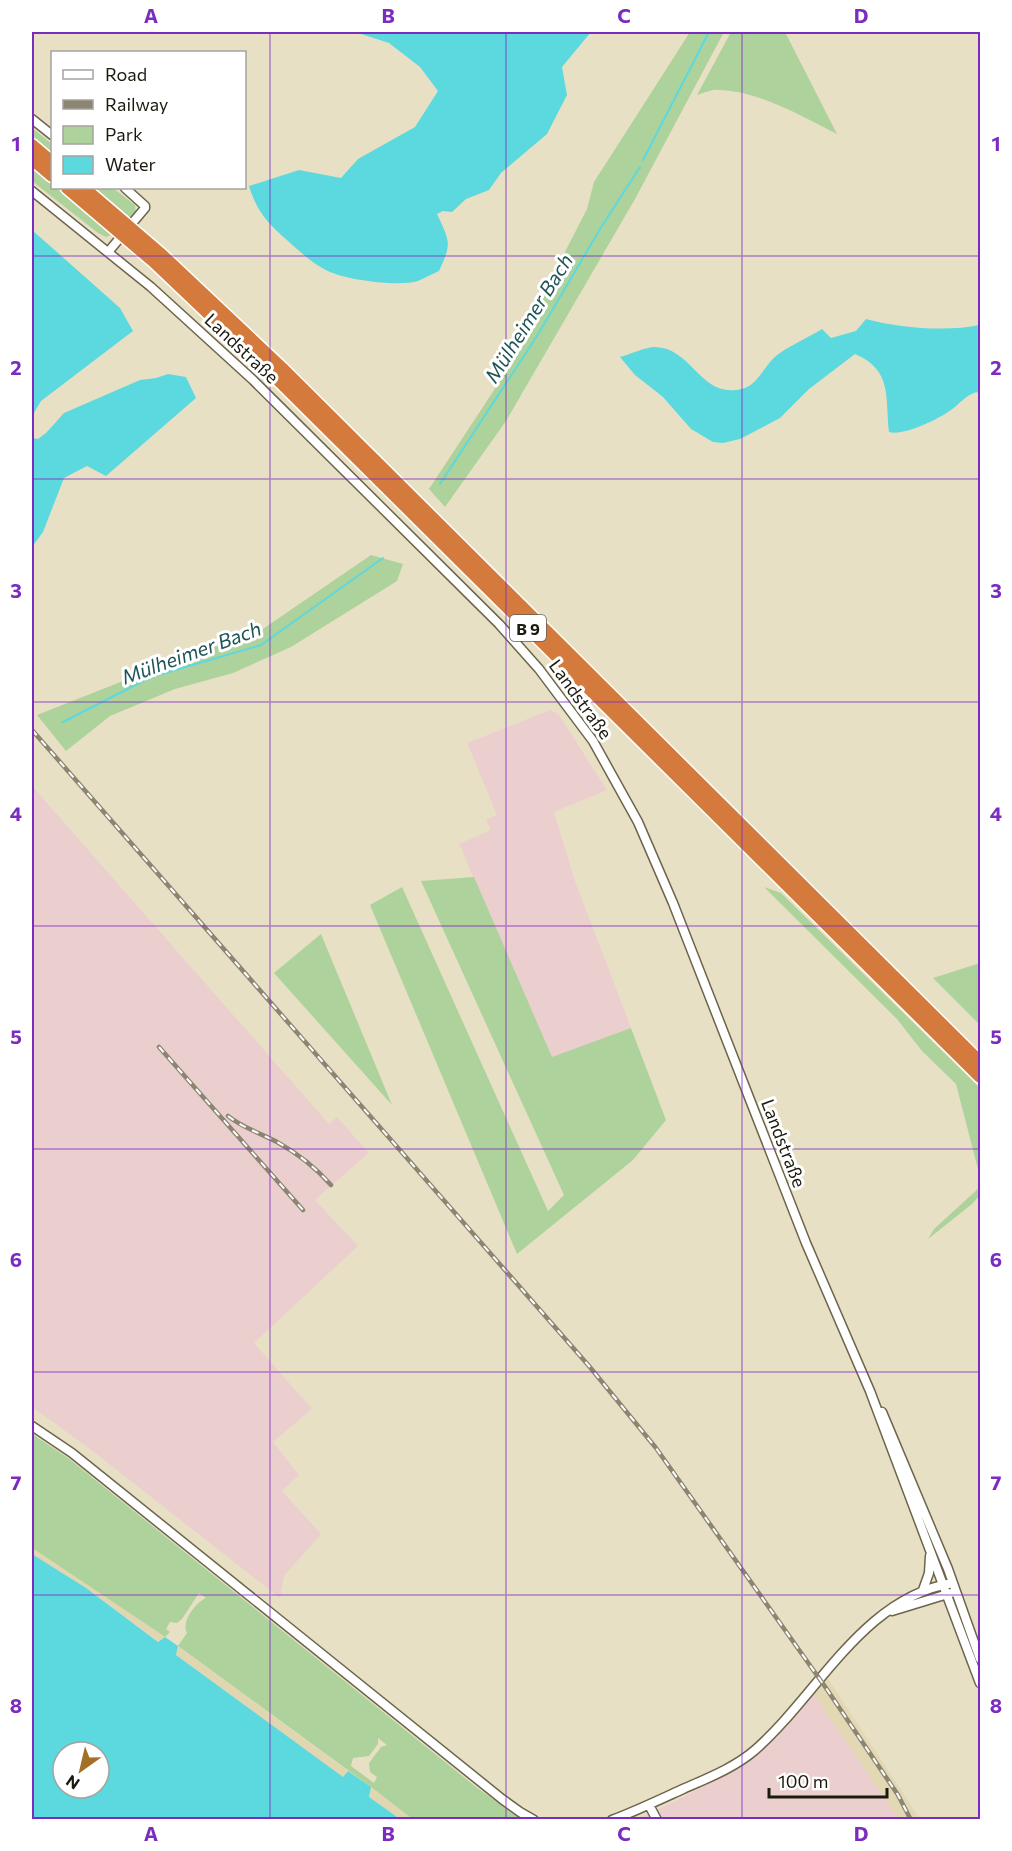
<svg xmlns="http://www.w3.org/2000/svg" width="1012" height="1851" font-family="Commissioner,sans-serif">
  <rect width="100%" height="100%" fill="#e8e0c4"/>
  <path fill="#eacfce" d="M550 710 559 715 607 790 554 812 575 881 631 1028 552 1058 459 844 491 830 486 820 497 815 467 743Z
    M32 786 329 1124 337 1117 369 1153 315 1200 358 1246 254 1343 312 1409 273 1442 299 1475 282 1491 321 1534 284 1576 280 1598 90 1449 32 1407Z
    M813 1693 899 1819 634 1820 672 1803 723 1776 753 1757 778 1735Z"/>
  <path fill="#e2d8b4" d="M827 1677 916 1813 920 1819H899L813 1693Z"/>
  <path fill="#aed29b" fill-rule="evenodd" d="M690 32H724L635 199 506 421 445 507 429 489 527 340 522 336 587 209 594 182Z
    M731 32H785L837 134C803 117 759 91 719 90 712 89 704 93 697 95Z
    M32 128 52 144V154L32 137Z
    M32 168 52 185V188H56L114 234 106 237 98 233 32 181Z
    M95 188H113L135 205 136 213 132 219Z
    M371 555 403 564 397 581 291 647 233 673 175 689 110 716 66 751 37 715 199 651 251 637Z
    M474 877 552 1057 631 1028 666 1120 633 1160 517 1254 370 905 402 887 548 1211 564 1195 421 881Z
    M764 887 781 893 980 1088V1177L956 1084 922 1051 897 1019Z
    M321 934 392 1105 274 973Z
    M980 963V1025L933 978Z
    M980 1187V1195L972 1204 928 1239 934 1229Z
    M32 1434 68 1458 476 1787 521 1819H412L371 1787 178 1646 187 1633C181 1622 195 1603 206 1598L199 1593 182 1619 177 1623 170 1622 166 1629 170 1632 165 1637 32 1548ZM378 1738 387 1745 381 1747 369 1763 370 1772 377 1777 374 1783 351 1766 353 1758 369 1756 378 1744Z"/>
  <path fill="#e0d7b2" d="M32 1548 165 1637 159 1642 86 1588 32 1554Z
    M178 1646 348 1771 343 1778 176 1655Z
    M371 1787 412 1819H400L369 1797Z"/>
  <path fill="#5bd9df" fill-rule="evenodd" d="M355 32H591L562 67 567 95 547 134 501 173 489 190 466 199 452 212 443 211 437 214C450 242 452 243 439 271 432 274 425 278 418 281 398 287 342 280 324 269 311 262 299 251 288 241 268 224 257 212 249 186L299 170 341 178 358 159 415 127 438 91 420 67 389 43Z
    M32 230 120 308 133 331 41 401 32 416Z
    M866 319C898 328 947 332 980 325V392C967 392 960 405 948 412 936 420 904 436 889 432 885 398 893 370 855 354L809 389 780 418 740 439 723 443 713 442 691 429 663 397 635 375 620 357C631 354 645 347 655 347 693 348 700 399 742 389 756 385 762 371 771 361 781 349 808 338 822 329L831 338 856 331Z
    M168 374 186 377 196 398 106 476 87 466 64 478 43 532 32 547V438L38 439 46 433 64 413 140 380 156 378Z
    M32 1554 86 1588 158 1642 165 1637 178 1646 176 1655 343 1777 348 1771 371 1787 369 1797 400 1819H32ZM63 1752H99V1788H63Z"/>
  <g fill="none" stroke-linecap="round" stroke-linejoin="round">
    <path stroke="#5bd9df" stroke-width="2" d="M643 160 709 32
      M440 484 537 336 600 229 640 167
      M63 722 151 677 261 645 383 558"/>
    <defs>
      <path id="minor" d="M32 119 52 135
        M125 188 145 206V208L134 221
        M32 191 151 287 253 380 499 624 539 669 593 741 638 822 673 903 806 1243 870 1391 980 1683
        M109 251 119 239
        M882 1412 948 1569 980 1659
        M32 1426 72 1453 502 1799 520 1812 534 1820
        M923 1590 929 1573 930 1556
        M892 1611 951 1593
        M649 1805 657 1820
        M612 1820C636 1811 659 1800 683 1789 708 1778 734 1768 755 1750 818 1695 863 1597 953 1583"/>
      <path id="highway" d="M32 145 52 162
        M32 159 52 176
        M67 188 154 262 274 376 980 1077
        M84 188 161 254 282 368 980 1062"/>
    </defs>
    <use href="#minor" stroke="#6c654c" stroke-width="11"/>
    <use href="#highway" stroke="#fff" stroke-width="15"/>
    <use href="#minor" stroke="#fff" stroke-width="8"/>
    <use href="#highway" stroke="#d47a3c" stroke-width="12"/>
    <defs>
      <path id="rail" d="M32 730 589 1366 656 1448 826 1688 898 1795 911 1820
        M159 1047 303 1210
        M228 1116C243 1128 260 1133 277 1142 297 1153 316 1168 331 1185"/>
    </defs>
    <use href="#rail" stroke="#8b8571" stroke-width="4.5"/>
    <use href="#rail" stroke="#fff" stroke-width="2" stroke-dasharray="7" stroke-linecap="butt"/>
  </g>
  <path fill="none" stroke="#7b2cbf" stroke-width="1.5" stroke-opacity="0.55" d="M270 32V1820M506 32V1820M742 32V1820M32 256H980M32 479H980M32 702H980M32 926H980M32 1149H980M32 1372H980M32 1595H980"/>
  <g text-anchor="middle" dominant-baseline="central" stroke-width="6" stroke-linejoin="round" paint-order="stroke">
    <rect fill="#fff" stroke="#605f57" stroke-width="1.5" x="510" y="615" width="36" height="26" rx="4.5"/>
    <g font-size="16" font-weight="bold" fill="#1c1a0f">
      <text x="528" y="628">B 9</text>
    </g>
    <g font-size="18" fill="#1c1a0f" stroke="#fff">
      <text transform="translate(242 348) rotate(43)">Landstraße</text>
      <text transform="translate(581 699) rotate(54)">Landstraße</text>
      <text transform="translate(784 1143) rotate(69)">Landstraße</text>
    </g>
    <g font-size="20" font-style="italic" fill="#1d5456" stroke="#fff">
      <text transform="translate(528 318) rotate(-58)">Mülheimer Bach</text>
      <text transform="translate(191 652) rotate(-20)">Mülheimer Bach</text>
    </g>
  </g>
  <rect width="1012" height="1851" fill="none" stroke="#ffffff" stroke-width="66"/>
  <rect x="51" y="51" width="195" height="138" fill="#ffffff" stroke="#a4a39f" stroke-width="1.5"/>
  <rect x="63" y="70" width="30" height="9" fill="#ffffff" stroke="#a4a39f" stroke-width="1.5"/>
  <text x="105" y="81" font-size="18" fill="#1c1a0f">Road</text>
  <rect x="63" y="100" width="30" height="9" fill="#8b8571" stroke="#a4a39f" stroke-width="1.5"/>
  <text x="105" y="111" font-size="18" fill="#1c1a0f">Railway</text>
  <rect x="63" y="126" width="30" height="18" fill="#aed29b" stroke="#a4a39f" stroke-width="1.5"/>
  <text x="105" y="141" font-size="18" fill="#1c1a0f">Park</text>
  <rect x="63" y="156" width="30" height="18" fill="#5bd9df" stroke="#a4a39f" stroke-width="1.5"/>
  <text x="105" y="171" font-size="18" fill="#1c1a0f">Water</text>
  <g transform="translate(81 1770) rotate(214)"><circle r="28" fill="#ffffff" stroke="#a4a39f" stroke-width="1.5"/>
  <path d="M0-4.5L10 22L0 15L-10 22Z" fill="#a37027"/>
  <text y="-9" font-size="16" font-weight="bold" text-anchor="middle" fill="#1c1a0f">N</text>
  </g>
  <path d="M769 1788v9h118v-9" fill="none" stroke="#1c1a0f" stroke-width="3"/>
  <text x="778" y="1788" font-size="18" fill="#1c1a0f" stroke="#ffffff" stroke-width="4.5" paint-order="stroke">100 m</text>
  <rect x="33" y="33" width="946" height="1785" fill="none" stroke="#7b2cbf" stroke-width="2"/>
  <g font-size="20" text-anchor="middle" font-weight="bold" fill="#7b2cbf">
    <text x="151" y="23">A</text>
    <text x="388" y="23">B</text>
    <text x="624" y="23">C</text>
    <text x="861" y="23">D</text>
    <text x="16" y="151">1</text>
    <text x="996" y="151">1</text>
    <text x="16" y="375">2</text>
    <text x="996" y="375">2</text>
    <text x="16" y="598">3</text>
    <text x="996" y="598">3</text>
    <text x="16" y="821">4</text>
    <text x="996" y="821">4</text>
    <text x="16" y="1044">5</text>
    <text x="996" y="1044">5</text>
    <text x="16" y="1267">6</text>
    <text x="996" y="1267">6</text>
    <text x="16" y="1490">7</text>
    <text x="996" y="1490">7</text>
    <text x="16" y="1713">8</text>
    <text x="996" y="1713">8</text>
    <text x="151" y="1841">A</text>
    <text x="388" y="1841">B</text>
    <text x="624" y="1841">C</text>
    <text x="861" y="1841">D</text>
  </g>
</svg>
